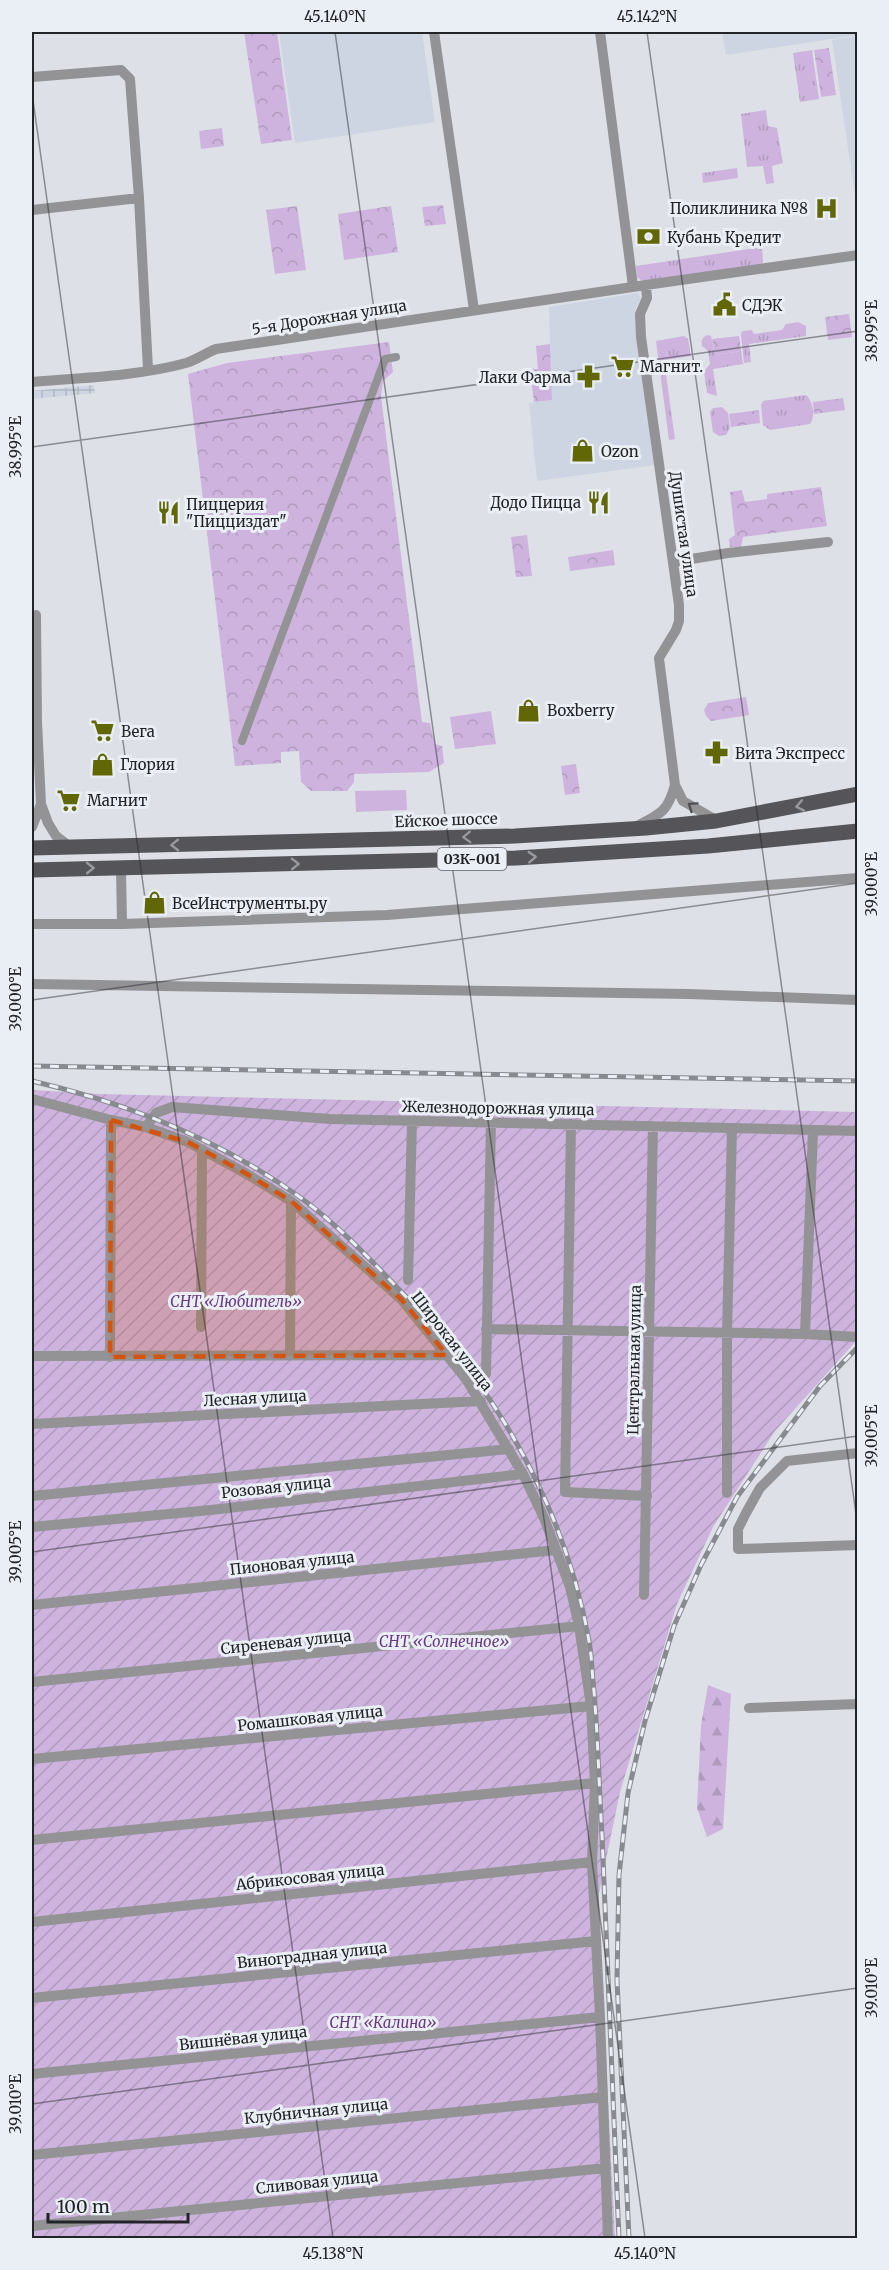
<svg xmlns="http://www.w3.org/2000/svg" width="889" height="2270" font-family="Merriweather,serif">
  <defs>
    <pattern id="industrial-grid" width="8" height="8" patternUnits="userSpaceOnUse" patternTransform="scale(1.5)"><rect width="8" height="8" fill="#ccd5e1"/><path d="M0 4h8M4 0v8" fill="none" stroke="#afb7c1"/></pattern>
    <pattern id="grass-tufts" width="24" height="20" patternUnits="userSpaceOnUse" patternTransform="scale(1.5)"><rect width="24" height="20" fill="#cdb3dd"/><path d="M3 7l-1-3M5 7V3M7 7l1-3M15 17l-1-3M17 17v-4M19 17l1-3" fill="none" stroke="#b09abe"/></pattern>
    <pattern id="forest-firs" width="22" height="20" patternUnits="userSpaceOnUse" patternTransform="scale(1.5)"><rect width="22" height="20" fill="#cdb3dd"/><path d="M5 1l3.5 6h-7zM16 11l3.5 6h-7z" fill="#b09abe"/></pattern>
    <pattern id="park-crowns" width="20" height="18" patternUnits="userSpaceOnUse" patternTransform="scale(1.5)"><rect width="20" height="18" fill="#cdb3dd"/><path d="M2 6a3 3 0 1 1 6 0M12 15a3 3 0 1 1 6 0" fill="none" stroke="#b09abe"/></pattern>
    <pattern id="garden-furrows" width="10" height="10" patternUnits="userSpaceOnUse" patternTransform="scale(1.5)"><rect width="10" height="10" fill="#cdb3dd"/><path d="M-1 1l2-2M0 10L10 0M9 11l2-2" fill="none" stroke="#b09abe"/></pattern>
  </defs>
  <rect width="100%" height="100%" fill="#dde1e7"/>
  <path fill="#ccd5e1" d="M279 32H422L435 122 295 143Z
    M722 32H857L858 35 726 55Z
    M857 36V209L832 40Z
    M638 293 641 298 635 310 656 465 537 481 529 403 552 400 549 307Z"/>
  <path fill="url(#industrial-grid)" d="M94 385 95 393 32 399V391Z"/>
  <path fill="url(#grass-tufts)" d="M812 50 819 99 800 102 793 53Z
    M766 110 768 126 777 128 783 163 772 166 774 183 766 184 763 166 747 167 741 114Z
    M737 168 738 178 703 183 702 173Z
    M762 247 763 263 759 265 642 281 637 277 636 266Z
    M798 322 806 326V336L749 344 751 362 744 363 741 335 742 331 752 330 754 334 782 330 786 324Z
    M707 335 711 336 715 355 741 351 743 364 713 369 717 396 707 393 704 371 710 364 708 351 702 346C701 340 702 338 707 335Z
    M684 336 688 339 691 356 664 360 675 439 669 440 656 341Z
    M806 395C813 401 816 416 810 424L770 430 763 425 761 405 763 401Z
    M722 407 728 413 730 428 726 435 719 436 713 432 710 412 713 408Z"/>
  <path fill="url(#forest-firs)" d="M708 1685 731 1694 723 1829 707 1837 697 1808 701 1725Z"/>
  <path fill="url(#park-crowns)" d="M244 32H277L292 140 261 144Z
    M829 48 836 95 821 97 814 50Z
    M222 128 224 146 201 149 199 131Z
    M443 205 446 224 425 226 422 207Z
    M297 206 306 270 275 274 266 210Z
    M391 206 398 252 344 260 338 214Z
    M849 314 852 337 828 340 825 317Z
    M739 336 741 351 715 355 712 339Z
    M389 342 393 372 383 381 381 396 422 722 430 723 435 744 442 746 444 763 429 772 354 774V782L347 791H311L301 782 299 751 281 752V763L235 766 188 374 227 363Z
    M550 344 552 400 534 402 530 370 538 369 536 346Z
    M843 398 845 410 814 414 813 402Z
    M759 410 760 423 731 427 729 414Z
    M821 487 827 526 743 537 741 547H730L729 539 735 535 730 492 742 490 745 502 767 499V494Z
    M527 535 532 576 516 577 511 537Z
    M613 550 615 565 570 571 568 557Z
    M746 697 749 715 711 721 706 716 704 710 708 703Z
    M491 711 496 744 455 749 450 717Z
    M576 764 580 793 565 795 561 766Z"/>
  <path fill="url(#garden-furrows)" d="M32 1090 100 1094 857 1112V1340L775 1431 713 1527 677 1604 620 1792 598 1898 615 2238H32Z"/>
  <path fill="#cdb3dd" d="M406 790 407 810 356 812 355 791Z"/>
  <g fill="none" stroke-linecap="round" stroke-linejoin="round">
    <path stroke="#939396" stroke-width="8" d="M242 741 385 359 396 357"/>
    <path stroke="#939396" stroke-width="10" d="M434 32 474 310
      M600 32 633 286
      M32 77 121 70 130 79 139 198 148 369
      M32 210 139 198
      M646 285 647 298 640 314 641 337 679 605V621L676 630 659 658 675 785 683 801 716 820
      M32 382C80 378 139 376 186 363 196 360 206 353 216 349L646 285 858 255
      M673 562 728 553 828 542
      M36 615 37 722 41 804 48 823 56 836 70 847
      M637 826C661 814 668 811 675 785
      M32 827 41 804
      M121 868 122 924
      M32 924H122L387 915 858 878
      M32 984 689 994 858 1000
      M32 1099 111 1120 146 1127 188 1142 247 1174 291 1201 402 1300 466 1379 523 1474 544 1518 570 1587 579 1626 591 1706 595 1783 592 1862 600 2017 608 2238
      M571 1124 565 1492 647 1496
      M146 1127 156 1113 172 1107 330 1119 858 1131
      M408 1280 412 1121
      M201 1327 202 1151
      M486 1329 805 1334 858 1337
      M805 1334 813 1131
      M32 1356 447 1355
      M290 1356 291 1201
      M110 1357 111 1120
      M486 1374 491 1122
      M32 1424 481 1401
      M858 1453 787 1461 760 1488 746 1513 738 1529V1549L858 1545
      M727 1493V1333L732 1128
      M32 1496 509 1449
      M32 1527 211 1510 523 1474
      M644 1595 653 1126
      M32 1605 556 1550
      M32 1682 579 1626
      M749 1708 858 1704
      M32 1759 591 1706
      M32 1840 595 1783
      M32 1922 592 1862
      M32 1998 596 1941
      M32 2074 600 2017
      M32 2155 603 2097
      M32 2226 606 2168"/>
    <path stroke="#545459" stroke-width="15" d="M32 848 515 836 646 828 716 821 858 794
      M32 870 516 858 708 846 858 831"/>
    <defs>
      <path id="rail" d="M32 1066 858 1081
        M32 1081C127 1103 221 1140 301 1198 334 1222 362 1251 391 1281 419 1310 447 1340 471 1373 529 1451 572 1545 589 1641 592 1657 592 1675 594 1691 598 1739 599 1787 602 1835 608 1970 613 2104 619 2238
        M629 2238 617 1980 619 1875 628 1793 645 1721 674 1626 701 1565 737 1497 820 1386 858 1347"/>
    </defs>
    <use href="#rail" stroke="#878a8e" stroke-width="5"/>
    <use href="#rail" stroke="#eaeff5" stroke-width="3" stroke-dasharray="9" stroke-linecap="butt"/>
  </g>
  <defs><path id="oneway-chevron" d="M-2-3.5L2.5 0L-2 3.5" fill="none" stroke-width="1.6" stroke-linecap="round" stroke-linejoin="round" transform="scale(1.5)"/></defs>
  <use stroke="#505053" href="#oneway-chevron" transform="translate(692 806) rotate(-145)"/>
  <g stroke="#989a9f">
    <use href="#oneway-chevron" transform="translate(800 806) rotate(169)"/>
    <use href="#oneway-chevron" transform="translate(467 837) rotate(178)"/>
    <use href="#oneway-chevron" transform="translate(175 845) rotate(179)"/>
    <use href="#oneway-chevron" transform="translate(532 857) rotate(-3)"/>
    <use href="#oneway-chevron" transform="translate(295 864) rotate(-1)"/>
    <use href="#oneway-chevron" transform="translate(90 868) rotate(-1)"/>
  </g>
  <path fill="#d4540f" fill-opacity="0.2" stroke="#d4540f" stroke-width="4.5" stroke-dasharray="12 8" stroke-linejoin="round" d="M111 1120 188 1142 247 1174 291 1201 402 1300 447 1355 110 1357Z"/>
  <path fill="none" stroke="#232427" stroke-width="1.5" stroke-opacity="0.45" d="M335 32 645 2238M647 32 858 1528M32 93 333 2238M32 447 858 331M32 1000 858 883M32 1552 858 1436M32 2104 858 1988"/>
  <defs>
    <symbol id="hospital-bare" viewBox="-9 -9 18 18"><path d="M-5-5h3v3.5h4V-5h3V5h-3V1.5h-4V5h-3Z" fill="#626706" stroke="#eaeff5" stroke-width="2.5" paint-order="stroke"/></symbol>
    <symbol id="bank-bare" viewBox="-9 -9 18 18"><path d="M-6-4H6V4H-6ZM0-2.3a2.3 2.3 0 1 0 0 4.6a2.3 2.3 0 1 0 0-4.6Z" fill="#626706" stroke="#eaeff5" stroke-width="2.5" paint-order="stroke"/></symbol>
    <symbol id="civic-bare" viewBox="-9 -9 18 18"><path d="M-.6-6.5H3V-4.5H.6V-3L4-1V1h2V6H-6V1h2V-1L-.6-3ZM-1.2 2.5V6h2.4V2.5Z" fill="#626706" stroke="#eaeff5" stroke-width="2.5" paint-order="stroke"/></symbol>
    <symbol id="supermarket-bare" viewBox="-9 -9 18 18"><path d="M-6-5.5h2.5l.6 2H6L4.5 2H-2.5L-4.4-4H-6ZM-1.5 3.2a1.3 1.3 0 1 0 .1 0ZM3 3.2a1.3 1.3 0 1 0 .1 0Z" fill="#626706" stroke="#eaeff5" stroke-width="2.5" paint-order="stroke"/></symbol>
    <symbol id="pharmacy-bare" viewBox="-9 -9 18 18"><path d="M-2-6h4v4h4v4h-4v4h-4v-4h-4v-4h4Z" fill="#626706" stroke="#eaeff5" stroke-width="2.5" paint-order="stroke"/></symbol>
    <symbol id="shop-bare" viewBox="-9 -9 18 18"><path d="M-5-2.5h2.3a2.7 3.5 0 0 1 5.4 0H5L5.5 6h-11ZM-1.5-2.5h3a1.5 2.3 0 0 0-3 0Z" fill="#626706" stroke="#eaeff5" stroke-width="2.5" paint-order="stroke"/></symbol>
    <symbol id="restaurant-bare" viewBox="-9 -9 18 18"><path d="M-5-6h1v4h1v-4h1v4h1v-4h1v5L-1.5 .5V6h-2V.5L-5-1ZM5-6V6H3V1.5H1.5Q1.5-4 5-6Z" fill="#626706" stroke="#eaeff5" stroke-width="2.5" paint-order="stroke"/></symbol>
  </defs>
  <g fill-rule="evenodd">
    <use href="#hospital-bare" x="810" y="192" width="33" height="33"/>
    <use href="#bank-bare" x="632" y="220" width="33" height="33"/>
    <use href="#civic-bare" x="708" y="288" width="33" height="33"/>
    <use href="#supermarket-bare" x="606" y="350" width="33" height="33"/>
    <use href="#pharmacy-bare" x="572" y="360" width="33" height="33"/>
    <use href="#shop-bare" x="566" y="434" width="33" height="33"/>
    <use href="#restaurant-bare" x="582" y="486" width="33" height="33"/>
    <use href="#restaurant-bare" x="152" y="496" width="33" height="33"/>
    <use href="#shop-bare" x="512" y="694" width="33" height="33"/>
    <use href="#supermarket-bare" x="86" y="714" width="33" height="33"/>
    <use href="#pharmacy-bare" x="700" y="736" width="33" height="33"/>
    <use href="#shop-bare" x="86" y="748" width="33" height="33"/>
    <use href="#supermarket-bare" x="52" y="784" width="33" height="33"/>
    <use href="#shop-bare" x="138" y="886" width="33" height="33"/>
  </g>
  <g text-anchor="middle" dominant-baseline="central" stroke-width="6" stroke-linejoin="round" paint-order="stroke">
    <rect fill="#eaeff5" stroke="#5f6165" stroke-width="1.5" x="437.5" y="848" width="69" height="22" rx="4.5"/>
    <g font-size="14" font-weight="bold" fill="#232427">
      <text x="472" y="859">03К-001</text>
    </g>
    <g font-size="15" fill="#232427" stroke="#eaeff5" text-anchor="start">
      <text x="808" y="208" text-anchor="end">Поликлиника №8</text>
      <text x="667" y="237">Кубань Кредит</text>
      <text x="742" y="305">СДЭК</text>
      <text x="640" y="366">Магнит.</text>
      <text x="571" y="377" text-anchor="end">Лаки Фарма</text>
      <text x="601" y="451">Ozon</text>
      <text x="581" y="502" text-anchor="end">Додо Пицца</text>
      <text x="186" y="504">Пиццерия<tspan x="186" dy="17">"Пицциздат"</tspan></text>
      <text x="547" y="710">Boxberry</text>
      <text x="121" y="731">Вега</text>
      <text x="735" y="753">Вита Экспресс</text>
      <text x="120" y="764">Глория</text>
      <text x="87" y="800">Магнит</text>
      <text x="172" y="903">ВсеИнструменты.ру</text>
    </g>
    <g font-size="15" fill="#232427" stroke="#eaeff5">
      <text transform="translate(329 317) rotate(-9)">5-я Дорожная улица</text>
      <text transform="translate(684 534) rotate(82)">Душистая улица</text>
      <text transform="translate(446 820) rotate(-2)">Ейское шоссе</text>
      <text transform="translate(498 1108) rotate(1)">Железнодорожная улица</text>
      <text transform="translate(452 1341) rotate(52)">Широкая улица</text>
      <text transform="translate(634 1360) rotate(-89)">Центральная улица</text>
      <text transform="translate(255 1398) rotate(-3)">Лесная улица</text>
      <text transform="translate(276 1487) rotate(-6)">Розовая улица</text>
      <text transform="translate(292 1563) rotate(-6)">Пионовая улица</text>
      <text transform="translate(286 1642) rotate(-6)">Сиреневая улица</text>
      <text transform="translate(310 1718) rotate(-6)">Ромашковая улица</text>
      <text transform="translate(310 1877) rotate(-6)">Абрикосовая улица</text>
      <text transform="translate(312 1955) rotate(-6)">Виноградная улица</text>
      <text transform="translate(243 2038) rotate(-6)">Вишнёвая улица</text>
      <text transform="translate(316 2111) rotate(-6)">Клубничная улица</text>
      <text transform="translate(317 2182) rotate(-6)">Сливовая улица</text>
    </g>
    <g font-size="15" font-style="italic" fill="#693984" stroke="#eaeff5">
      <text x="236" y="1301">СНТ «Любитель»</text>
      <text x="444" y="1641">СНТ «Солнечное»</text>
      <text x="383" y="2022">СНТ «Калина»</text>
    </g>
  </g>
  <rect width="889" height="2270" fill="none" stroke="#eaeff5" stroke-width="66"/>
  <path d="M48 2213v9h140v-9" fill="none" stroke="#232427" stroke-width="3"/>
  <text x="57" y="2213" font-size="18" fill="#232427" stroke="#eaeff5" stroke-width="4.5" paint-order="stroke">100 m</text>
  <rect x="33" y="33" width="823" height="2204" fill="none" stroke="#232427" stroke-width="2"/>
  <g font-size="15" text-anchor="middle" fill="#232427">
    <text x="335" y="22">45.140°N</text>
    <text x="647" y="22">45.142°N</text>
    <text transform="translate(872 331) rotate(-90)" y="5">38.995°E</text>
    <text transform="translate(16 447) rotate(-90)" y="5">38.995°E</text>
    <text transform="translate(872 884) rotate(-90)" y="5">39.000°E</text>
    <text transform="translate(16 999) rotate(-90)" y="5">39.000°E</text>
    <text transform="translate(872 1436) rotate(-90)" y="5">39.005°E</text>
    <text transform="translate(16 1552) rotate(-90)" y="5">39.005°E</text>
    <text transform="translate(872 1988) rotate(-90)" y="5">39.010°E</text>
    <text transform="translate(16 2104) rotate(-90)" y="5">39.010°E</text>
    <text x="333" y="2259">45.138°N</text>
    <text x="645" y="2259">45.140°N</text>
  </g>
</svg>
